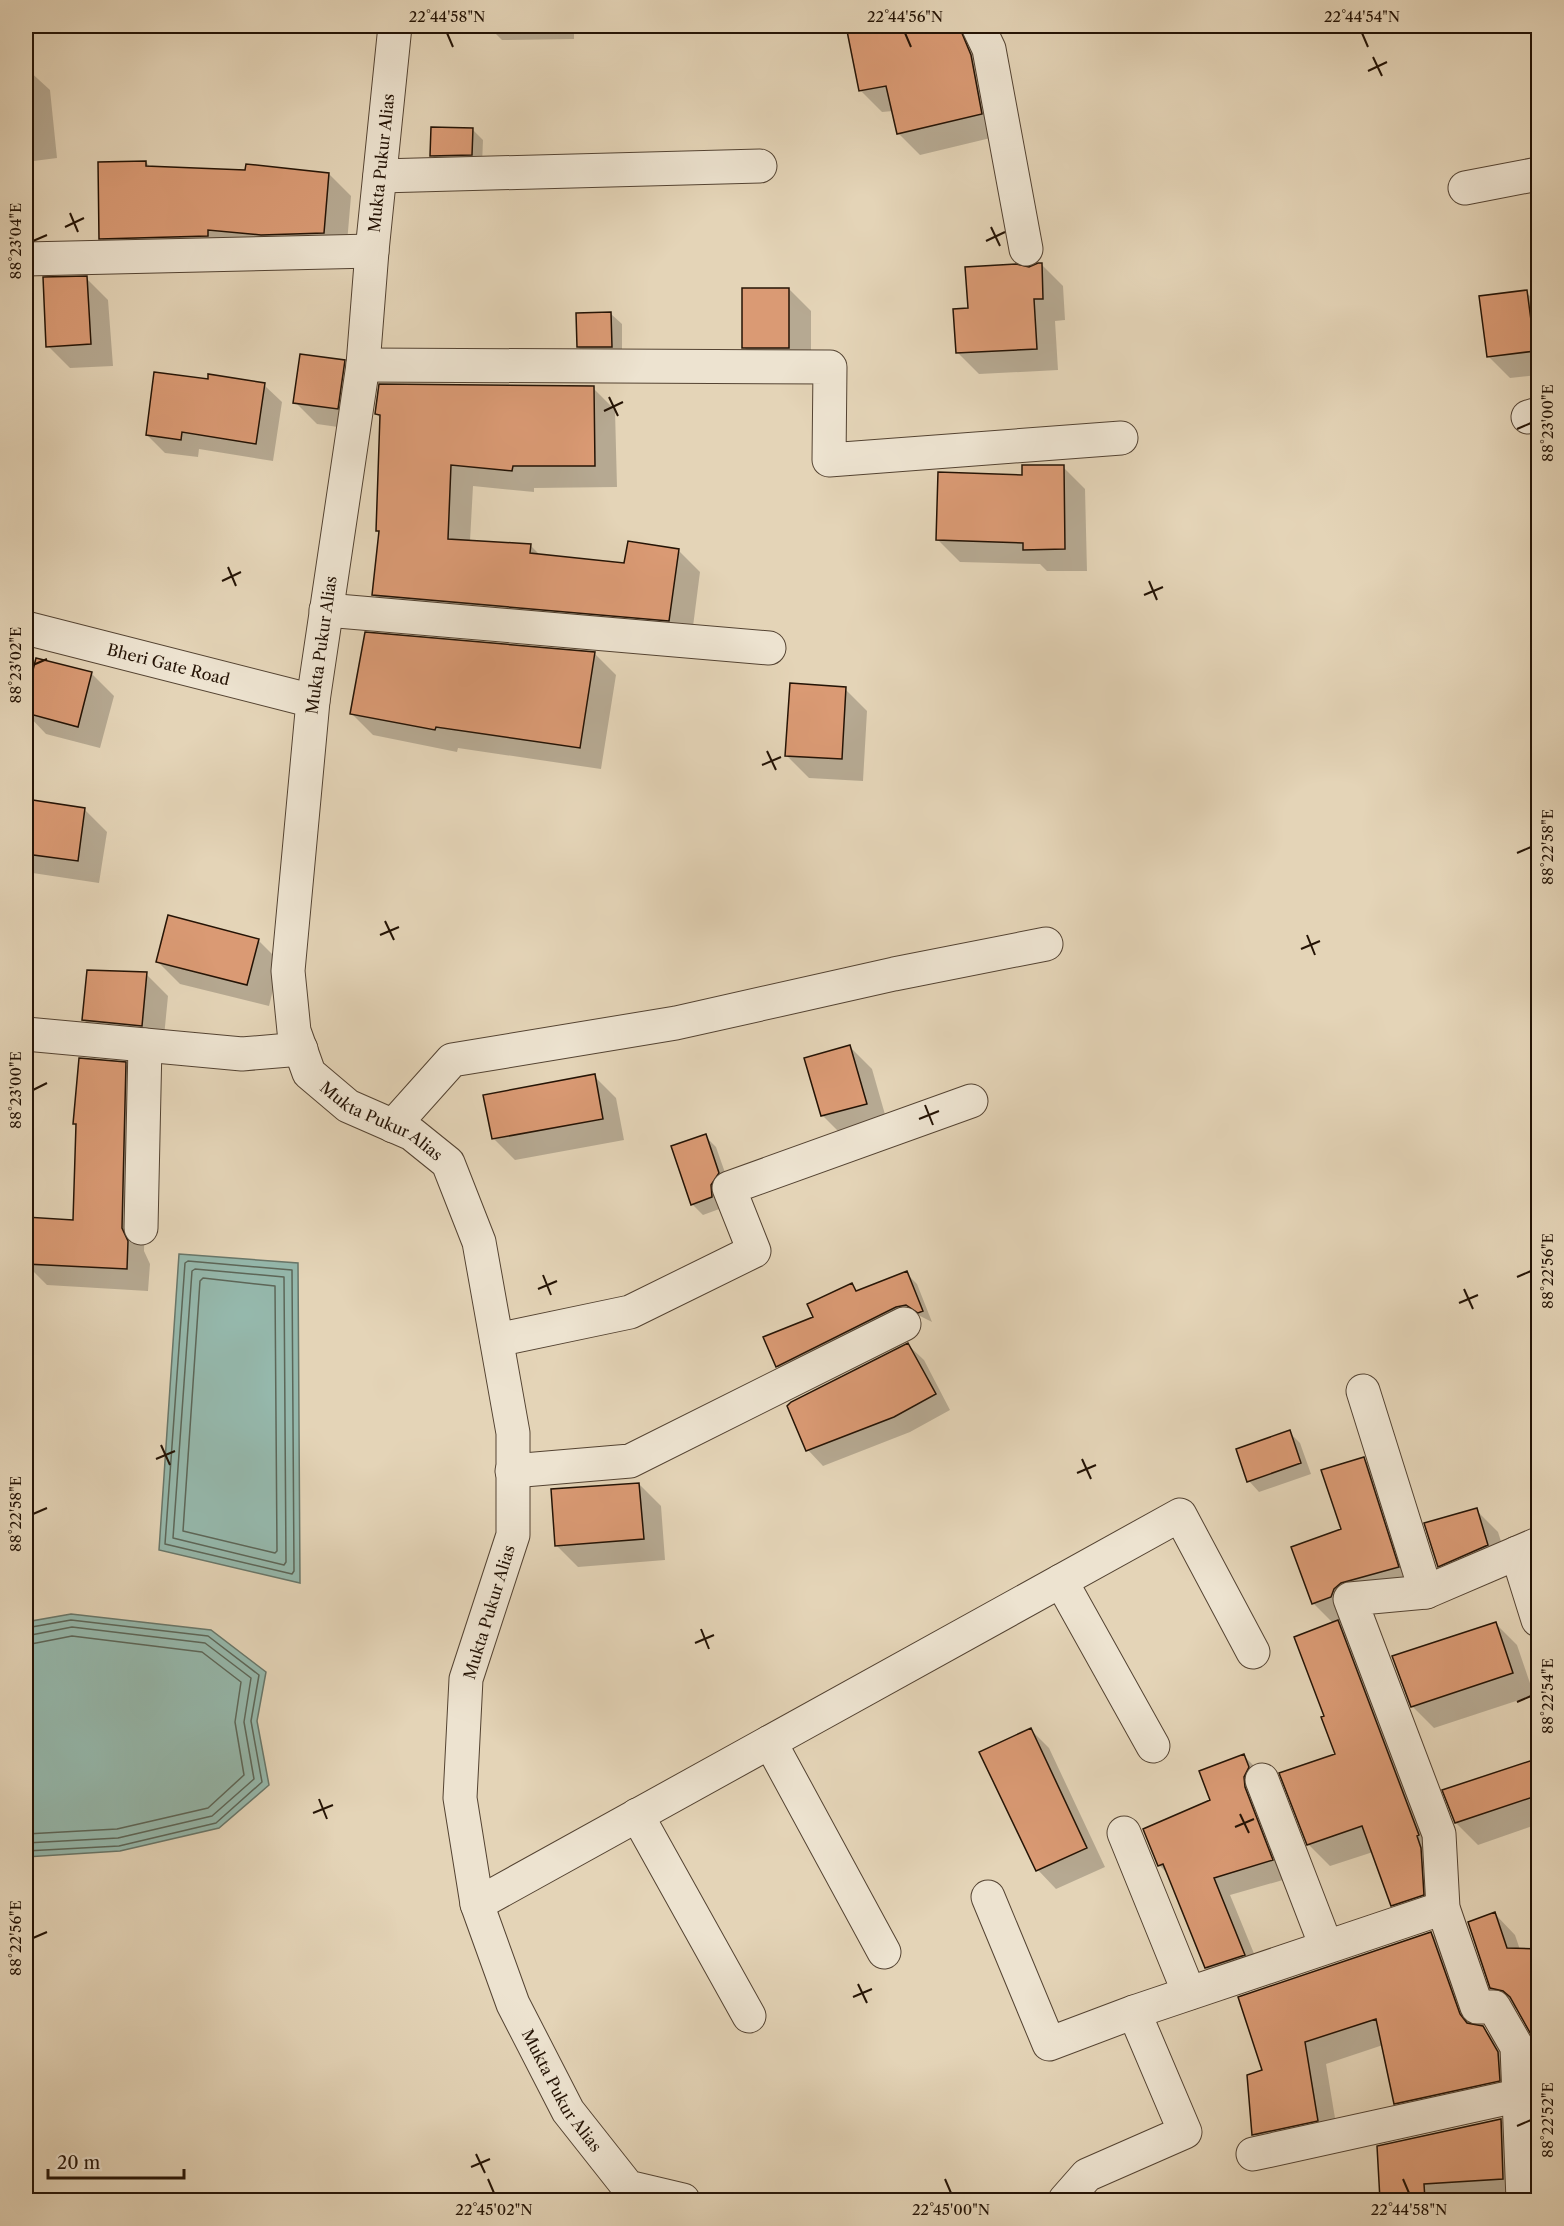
<svg xmlns="http://www.w3.org/2000/svg" width="1564" height="2226" font-family="'Libre Caslon Text',serif">
  <rect width="100%" height="100%" fill="#e4d4b7"/>
  <filter id="stains"><feTurbulence type="fractalNoise" baseFrequency=".00333" numOctaves="4"/><feColorMatrix values="0 0 0 0 .2 0 0 0 0 .09 0 0 0 0 .02 0 0 0 .5 -.17"/></filter>
  <radialGradient id="worn" r=".72"><stop offset=".6" stop-color="#630" stop-opacity="0"/><stop offset="1" stop-color="#630" stop-opacity=".3"/></radialGradient>
  <path fill="#95b8ac" stroke="#687669" stroke-width="1.5" d="M179 1254 298 1263 300 1583 159 1550Z
    M71 1614 211 1630 266 1672 257 1721 269 1785 219 1828 120 1851 26 1857V1622Z"/>
  <path fill="#0003" d="M488 26H574V39L502 40Z
    M670 26H733L677 33Z
    M976 26 1003 135 920 155 898 133 893 111 882 112 860 90 847 27Z
    M26 68 50 90 57 158 26 162Z
    M472 129 483 140 482 165 442 166 432 155Z
    M146 162 151 168 329 174 351 196 346 255 123 260 101 238Z
    M1041 264 1063 286 1065 320 1055 321 1058 370 979 374 957 352 1029 269Z
    M86 278 108 300 113 366 70 368 48 346Z
    M789 289 811 311V369H766L744 347Z
    M1526 292 1538 305V375L1510 378 1488 356Z
    M611 314 622 324V357H589L578 347Z
    M344 361 366 383 359 430 317 424 295 402Z
    M209 381 264 385 282 402 273 461 199 449 198 457 165 453 147 435Z
    M593 388 615 410 617 487 534 488V492L473 486 470 541 530 545 541 556 626 565 678 550 700 572 691 642 396 617 374 595 380 533 378 531 382 419 376 414Z
    M1063 467 1085 489 1087 571H1047L1040 564 960 562 938 540 1024 477Z
    M594 653 616 675 601 769 458 748 457 752 373 735 351 713Z
    M37 660 92 674 114 696 100 748 46 734 26 713Z
    M845 689 867 711 863 781 809 778 787 756Z
    M26 800 85 810 107 832 99 883 26 872Z
    M258 940 280 962 269 1006 180 984 158 962Z
    M146 974 168 996 163 1047 106 1042 84 1020Z
    M850 1047 872 1069 888 1125 844 1137 822 1115Z
    M125 1064 147 1086 144 1251 150 1264 148 1291 47 1285 26 1264 27 1219 74 1221 77 1126 74 1123Z
    M594 1076 616 1098 624 1140 515 1160 493 1138Z
    M705 1136 716 1147 729 1184 722 1208 703 1215 692 1204Z
    M906 1273 917 1284 932 1322 918 1315 788 1377 777 1366 815 1317 851 1285 858 1292Z
    M908 1345 924 1360 950 1410 910 1432 823 1466 808 1450Z
    M1289 1432 1300 1443 1311 1474 1259 1492 1249 1481Z
    M1363 1458 1385 1480 1420 1589 1340 1624 1360 1644 1442 1871 1415 1927 1393 1905 1373 1852 1330 1866 1308 1844 1337 1755 1326 1717 1333 1623 1313 1603 1343 1530Z
    M639 1484 661 1506 665 1560 578 1567 556 1545Z
    M1476 1510 1498 1532 1509 1567 1461 1588 1439 1566Z
    M1495 1623 1517 1645 1534 1695 1434 1728 1412 1706Z
    M1031 1730 1049 1748 1105 1867 1056 1889 1038 1870 981 1753Z
    M1244 1756 1262 1774 1290 1878 1230 1895 1262 1973 1224 1985 1206 1968 1169 1875 1159 1865 1212 1801Z
    M1538 1759V1824L1478 1845 1456 1823Z
    M1495 1914 1515 1935 1538 2003 1537 2045 1518 2009 1513 2008 1492 1987Z
    M1431 1933 1453 1955 1477 2026 1482 2027 1505 2050 1520 2076 1417 2125 1395 2103 1383 2045 1326 2064 1339 2142 1276 2156 1254 2134 1264 2071Z
    M1501 2120 1521 2141 1525 2200H1417L1385 2146Z"/>
  <g fill="none" stroke-linecap="round" stroke-linejoin="round">
    <path stroke="#5c6658" stroke-width="1.5" d="M188 1261 292 1270 294 1571 292 1574 165 1544 185 1263Z
      M195 1269 284 1277 286 1562 284 1565 173 1538 192 1271Z
      M203 1278 275 1286 277 1551 275 1553 183 1531 200 1281Z
      M26 1628 71 1620 208 1636 259 1675 251 1721 262 1782 216 1823 119 1846 26 1851
      M26 1636 72 1627 205 1643 251 1678 244 1722 254 1779 212 1816 118 1838 26 1843
      M26 1645 72 1636 202 1652 241 1682 235 1722 244 1775 208 1808 117 1829 26 1834"/>
  </g>
  <path fill="#da9a74" stroke="#241305" stroke-width="1.5" d="M846 26H959L971 55 982 114 897 134 886 86 859 91Z
    M431 127 473 128 472 155 430 156Z
    M146 161V166L245 170 246 164 329 173 324 233 261 235 208 230V236L99 239 98 162Z
    M1038 263H1042L1043 299H1034L1037 349 956 353 953 309 968 308 965 267 1016 264 1029 267Z
    M87 276 91 344 46 347 43 277Z
    M742 288H789V348H742Z
    M1527 290 1535 351 1487 357 1479 296Z
    M611 312 612 347H577L576 313Z
    M300 354 345 360 338 409 293 403Z
    M154 372 208 379V374L265 383 256 444 182 432 181 440 146 435Z
    M379 384 594 386 595 466H513L512 471 451 465 448 539 531 544 530 553 624 563 628 541 679 549 669 621 372 595 379 531H376L380 415 375 414Z
    M1022 465H1064L1065 549 1023 550V543L936 540 938 472 1022 475Z
    M365 632 595 652 580 748 436 727 435 730 350 714Z
    M36 658 92 672 78 727 26 713V698Z
    M790 683 846 687 842 759 785 756Z
    M26 799 85 808 78 861 26 854Z
    M168 915 259 939 247 985 156 962Z
    M87 970 147 972 142 1026 82 1020Z
    M850 1045 867 1104 821 1116 804 1058Z
    M79 1058 126 1062 122 1228 128 1241 127 1269 26 1264V1217L73 1220 76 1124H73Z
    M595 1074 603 1119 492 1139 483 1095Z
    M706 1134 719 1173 711 1185 712 1197 691 1205 671 1146Z
    M907 1271 923 1311 918 1313 906 1305 896 1307 776 1367 763 1337 813 1317 807 1304 852 1283 856 1291Z
    M908 1343 936 1394 894 1417 806 1451 787 1406 791 1402Z
    M1290 1430 1301 1463 1247 1482 1236 1449Z
    M1364 1457 1399 1567 1341 1583 1334 1589 1331 1597 1312 1604 1291 1547 1341 1529 1321 1470Z
    M639 1483 644 1539 555 1546 551 1489Z
    M1477 1508 1488 1545 1438 1567 1424 1523Z
    M1338 1620 1419 1835 1417 1836 1421 1848 1424 1895 1391 1906 1362 1826 1307 1845 1279 1773 1335 1754 1321 1717 1324 1716 1294 1637Z
    M1496 1622 1513 1673 1411 1707 1392 1656Z
    M1031 1728 1087 1848 1036 1871 979 1752Z
    M1244 1754 1249 1767 1244 1777 1245 1787 1273 1860 1214 1878 1245 1955 1205 1968 1163 1864 1158 1866 1143 1829 1210 1800 1199 1771Z
    M1539 1758V1795L1455 1823 1442 1790Z
    M1495 1912 1507 1948 1539 1949V2089L1533 2038 1510 1997 1503 1991 1490 1988 1468 1922Z
    M1431 1932 1460 2014 1467 2023 1483 2026 1498 2052 1500 2081 1394 2104 1376 2019 1305 2042 1318 2121 1252 2135 1247 2075 1262 2070 1238 1997Z
    M1501 2119 1503 2179 1424 2184 1425 2200H1380L1377 2146Z"/>
  <g fill="none" stroke-linecap="round" stroke-linejoin="round">
    <defs>
      <g id="minor">
        <path id="s1" d="M395 26 372 251 363 365 313 701 288 971 294 1031 309 1073 348 1106 412 1134 448 1163 479 1242 513 1433V1535L466 1679 460 1798 477 1904 513 2004 568 2111 628 2187 683 2200"/>
        <path d="M978 26 989 49 1026 249"/>
        <path d="M380 176 760 166"/>
        <path d="M1465 188 1538 174"/>
        <path d="M26 259 372 251"/>
        <path d="M363 365 830 367 829 460 1121 438"/>
        <path d="M1528 417 1538 414"/>
        <path d="M326 610 769 648"/>
        <path id="s2" d="M26 628 313 701"/>
        <path d="M26 1034 242 1054 301 1049"/>
        <path d="M393 1126 452 1060 676 1023 894 974 1046 944"/>
        <path d="M141 1228 145 1045"/>
        <path d="M497 1340 630 1312 754 1251 729 1188 971 1101"/>
        <path d="M1363 1391 1426 1592"/>
        <path d="M512 1471 630 1461 904 1324"/>
        <path d="M1517 1553 1538 1620"/>
        <path d="M1061 1581 1153 1746"/>
        <path d="M770 1742 884 1952"/>
        <path d="M1262 1780 1326 1946"/>
        <path d="M637 1815 749 2016"/>
        <path d="M1124 1833 1189 1993"/>
        <path d="M988 1897 1049 2044 1134 2012"/>
        <path d="M477 1904 1180 1515 1253 1652"/>
        <path d="M1253 2154 1521 2095"/>
        <path d="M1065 2200 1087 2175 1185 2132 1134 2012 1443 1908"/>
        <path d="M1523 2200 1517 2047 1494 2007H1477L1443 1908 1439 1834 1350 1599 1426 1592 1538 1544"/>
      </g>
    </defs>
    <use href="#minor" stroke="#544332" stroke-width="35"/>
    <use href="#minor" stroke="#ede3d0" stroke-width="33"/>
  </g>
  <path fill="none" stroke="#241305" stroke-width="2" d="M447 33 453 47M905 33 911 47M1362 33 1368 47M1373 57 1382 76M1368 71 1387 62M70 213 78 232M65 227 84 218M991 227 1000 246M33 241 47 235M986 241 1005 232M609 397 618 416M604 411 623 402M1517 429 1531 423M228 567 236 586M222 581 241 572M1149 581 1157 600M1144 595 1163 587M33 665 47 659M767 751 776 770M762 765 781 757M1517 853 1531 847M385 921 394 940M380 935 399 927M1307 935 1315 955M1301 949 1320 941M33 1090 47 1083M925 1105 933 1125M919 1119 939 1111M543 1275 551 1295M1517 1277 1531 1271M538 1289 557 1281M1464 1289 1473 1309M1459 1303 1478 1295M161 1445 170 1465M156 1459 175 1451M1082 1459 1091 1479M1077 1473 1096 1465M33 1514 47 1508M701 1629 709 1649M695 1643 714 1635M1517 1702 1531 1696M319 1799 327 1819M313 1813 333 1805M1240 1814 1249 1833M1235 1827 1254 1819M33 1938 47 1932M858 1984 867 2003M853 1997 872 1989M1517 2126 1531 2120M476 2154 485 2173M471 2167 490 2159M488 2179 494 2193M945 2179 951 2193M1403 2179 1409 2193"/>
  <g text-anchor="middle" dominant-baseline="central" stroke-width="4.5" stroke-linejoin="round" paint-order="stroke">
    <g font-size="16" fill="#241305" stroke="#ede3d0">
      <text transform="translate(381 163) rotate(-84)">Mukta Pukur Alias</text>
      <text transform="translate(321 645) rotate(-82)">Mukta Pukur Alias</text>
      <text stroke="none"><textPath href="#s2" startOffset="147">Bheri Gate Road</textPath></text>
      <text stroke="none"><textPath href="#s1" startOffset="1144">Mukta Pukur Alias</textPath></text>
      <text transform="translate(489 1612) rotate(-73)">Mukta Pukur Alias</text>
      <text stroke="none"><textPath href="#s1" startOffset="2188">Mukta Pukur Alias</textPath></text>
    </g>
  </g>
  <rect width="1564" height="2226" fill="none" stroke="#e4d4b7" stroke-width="66"/>
  <path d="M48 2169v9h136v-9" fill="none" stroke="#241305" stroke-width="3"/>
  <text x="57" y="2169" font-size="18" fill="#241305" stroke="#ede3d0" stroke-width="4.5" paint-order="stroke">20 m</text>
  <rect x="33" y="33" width="1498" height="2160" fill="none" stroke="#241305" stroke-width="2"/>
  <g font-size="15" text-anchor="middle" fill="#241305">
    <text x="447" y="22">22°44'58"N</text>
    <text x="905" y="22">22°44'56"N</text>
    <text x="1362" y="22">22°44'54"N</text>
    <text transform="translate(16 241) rotate(-90)" y="5">88°23'04"E</text>
    <text transform="translate(1548 423) rotate(-90)" y="5">88°23'00"E</text>
    <text transform="translate(16 665) rotate(-90)" y="5">88°23'02"E</text>
    <text transform="translate(1548 847) rotate(-90)" y="5">88°22'58"E</text>
    <text transform="translate(16 1090) rotate(-90)" y="5">88°23'00"E</text>
    <text transform="translate(1548 1271) rotate(-90)" y="5">88°22'56"E</text>
    <text transform="translate(16 1514) rotate(-90)" y="5">88°22'58"E</text>
    <text transform="translate(1548 1696) rotate(-90)" y="5">88°22'54"E</text>
    <text transform="translate(16 1938) rotate(-90)" y="5">88°22'56"E</text>
    <text transform="translate(1548 2120) rotate(-90)" y="5">88°22'52"E</text>
    <text x="494" y="2215">22°45'02"N</text>
    <text x="951" y="2215">22°45'00"N</text>
    <text x="1409" y="2215">22°44'58"N</text>
  </g>
  <rect width="100%" height="100%" filter="url(#stains)"/>
  <rect width="100%" height="100%" fill="url(#worn)"/>
</svg>
